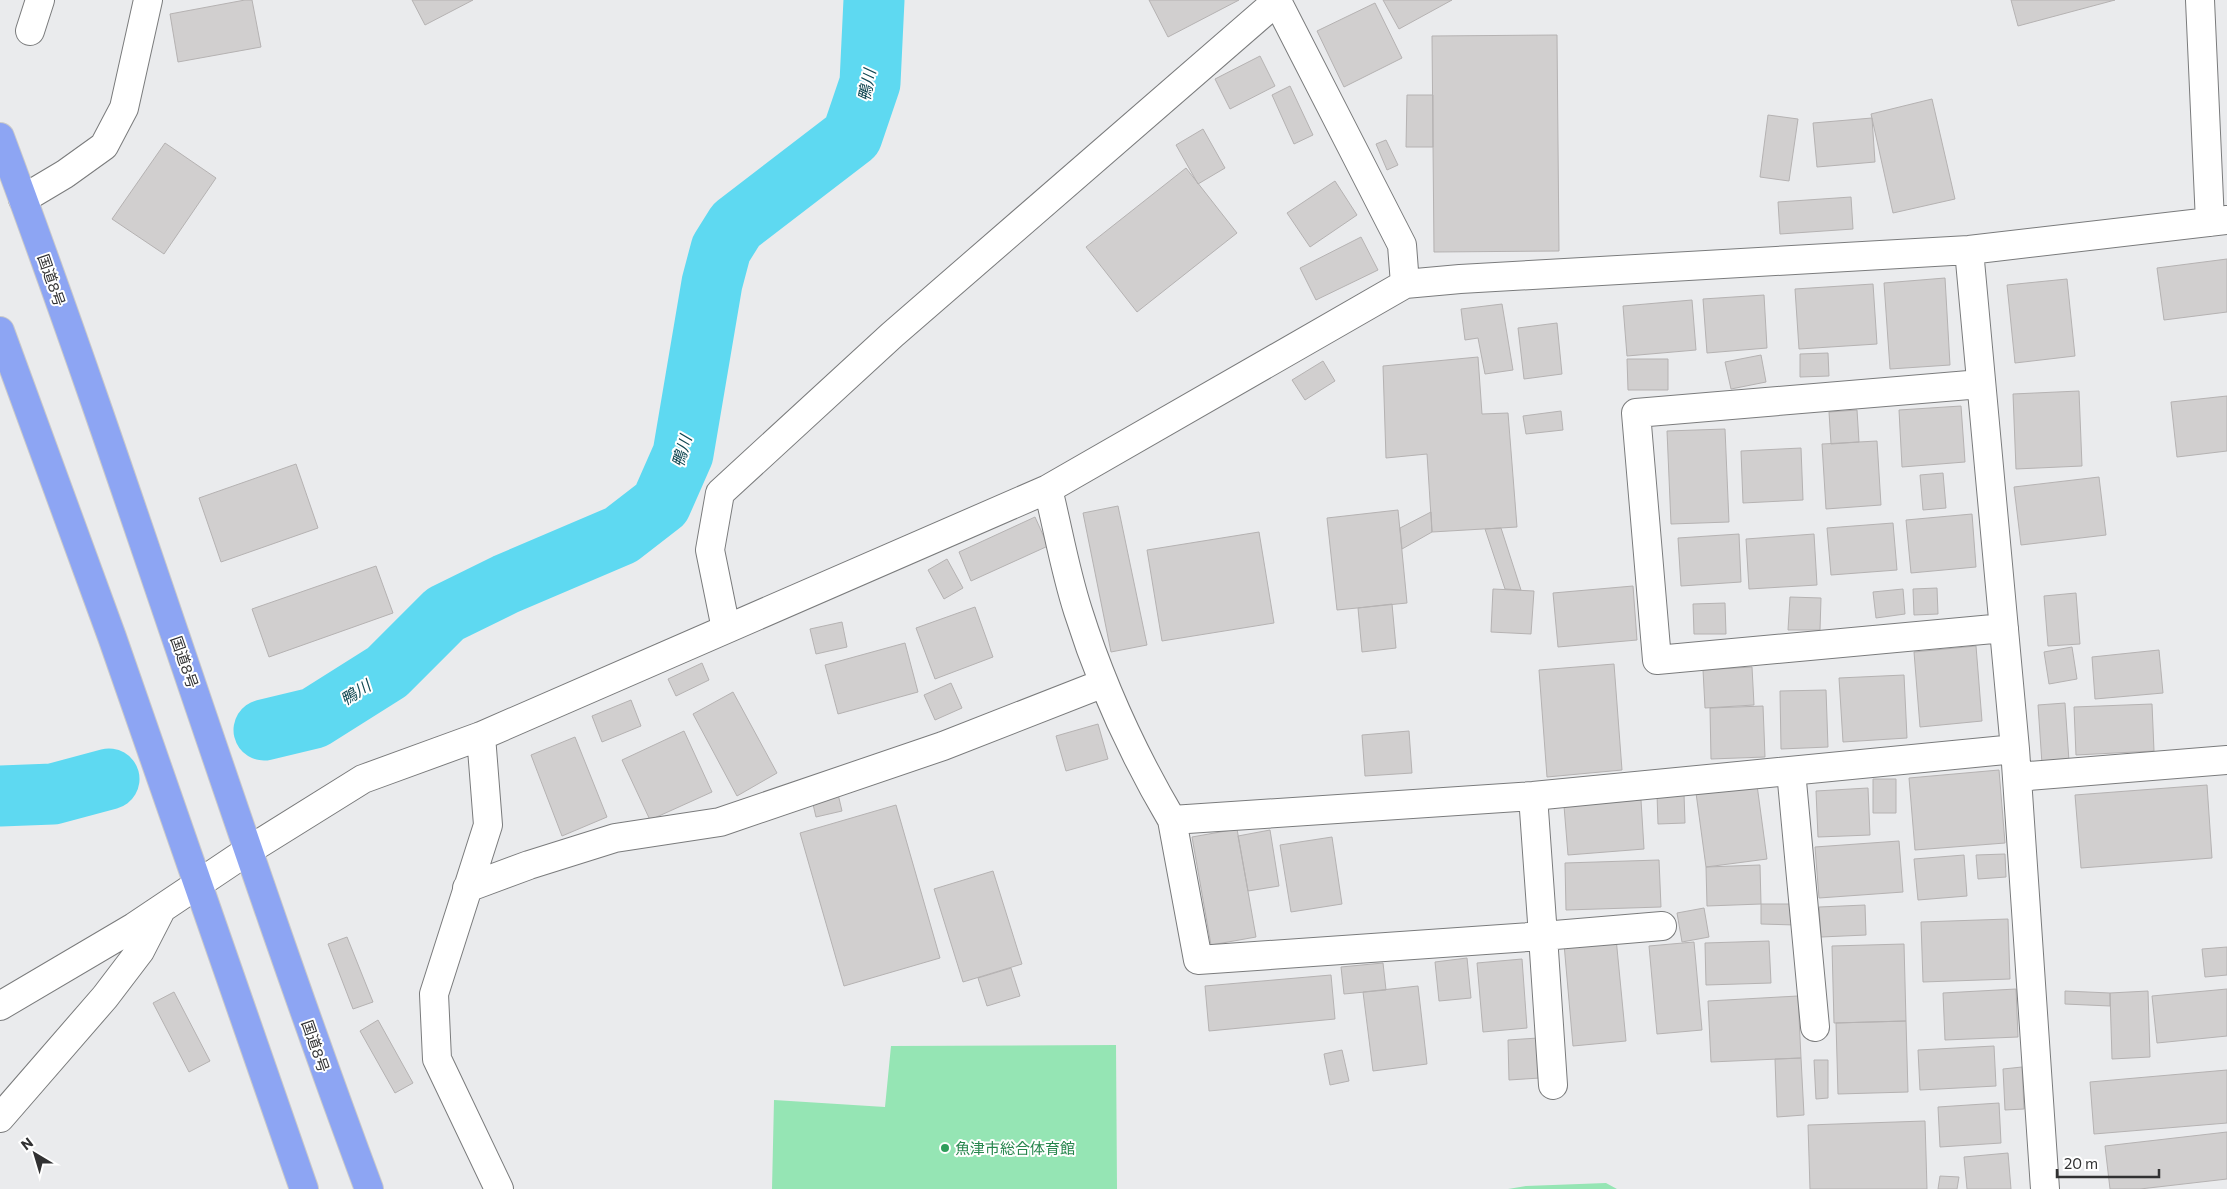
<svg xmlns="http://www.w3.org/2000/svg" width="2227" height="1189" font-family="Commissioner,'Noto Sans JP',sans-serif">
  <rect width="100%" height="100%" fill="#eaebed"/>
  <path fill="#95e5b4" d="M1116 1045 1117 1189H772L774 1100 885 1107 891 1046Z
    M1606 1183 1617 1189H1508L1526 1186Z"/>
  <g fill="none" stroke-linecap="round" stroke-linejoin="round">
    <path stroke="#5ed9f1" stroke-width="61" d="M264 730 314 718 387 672 445 614 506 584 621 535 661 504 683 454 712 283 721 249 736 225 852 136 870 83 874 0
      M0 796 53 794 109 779"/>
  </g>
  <path fill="#d1cfcf" stroke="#b5b2b2" d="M245 0H252L261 47 178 62 170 14Z
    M412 0H473L425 25Z
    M1149 0H1239L1168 37Z
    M1383 0H1452L1399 29Z
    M2011 0H2115L2018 26Z
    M1375 3 1402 58 1344 87 1317 31Z
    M1557 35 1559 251 1434 252 1432 36Z
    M1260 56 1275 86 1230 109 1215 79Z
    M1290 86 1313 135 1294 144 1272 95Z
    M1407 95H1433V147H1406Z
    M1932 99 1955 199 1893 213 1871 114Z
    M1768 115 1798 119 1789 181 1760 177Z
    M1872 118 1875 162 1817 167 1813 123Z
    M1203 129 1225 168 1198 184 1176 145Z
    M1386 140 1398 165 1387 170 1376 144Z
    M165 143 216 178 164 254 112 219Z
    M1186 168 1237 233 1137 312 1086 247Z
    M1335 181 1357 215 1310 247 1287 213Z
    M1851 197 1853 229 1780 234 1778 202Z
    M1361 237 1378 270 1316 300 1300 268Z
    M2227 259V312L2164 320 2157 268Z
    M1945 278 1950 365 1890 369 1884 283Z
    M2067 279 2075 356 2015 363 2007 285Z
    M1873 284 1877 344 1799 349 1795 289Z
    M1764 295 1767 348 1707 353 1703 299Z
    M1692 300 1696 350 1627 356 1623 306Z
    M1502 304 1513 370 1485 374 1478 338 1465 340 1461 309Z
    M1557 323 1562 374 1524 379 1518 328Z
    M1828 353 1829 376 1800 377V354Z
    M1761 355 1766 382 1731 389 1725 362Z
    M1478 357 1482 414 1508 413 1517 527 1432 532 1427 454 1386 458 1383 366Z
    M1627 359H1668V390H1628Z
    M1323 361 1335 381 1305 400 1292 380Z
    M2079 391 2082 466 2016 469 2013 394Z
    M2227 396V451L2177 457 2171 402Z
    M1961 406 1965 462 1902 467 1899 410Z
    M1857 410 1859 442 1831 444 1829 412Z
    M1561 411 1563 430 1526 434 1523 416Z
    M1725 429 1729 522 1671 524 1667 431Z
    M1877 441 1881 505 1826 509 1822 444Z
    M1801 448 1803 500 1743 503 1741 451Z
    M296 464 318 528 221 562 199 498Z
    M1943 473 1946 508 1923 510 1920 475Z
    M2099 477 2106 535 2021 545 2014 487Z
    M1118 506 1147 645 1111 652 1083 513Z
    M1398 510 1407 603 1337 610 1327 518Z
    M1431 512 1432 532 1402 549 1400 528Z
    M1972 514 1976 567 1911 573 1906 520Z
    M1035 517 1048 546 971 581 959 552Z
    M1893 523 1897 570 1831 575 1827 528Z
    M1501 528 1521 590 1505 589 1485 529Z
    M1259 532 1274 623 1162 641 1147 550Z
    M1739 534 1741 582 1681 586 1678 538Z
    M1814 534 1817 585 1749 589 1746 539Z
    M947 559 963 588 944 599 928 570Z
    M376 566 393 613 269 657 252 609Z
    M1633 586 1637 640 1558 647 1553 593Z
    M1937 588 1938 614 1914 615 1913 589Z
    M1493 589 1534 591 1531 634 1491 632Z
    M1903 589 1905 614 1876 618 1873 592Z
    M2076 593 2080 644 2048 646 2044 596Z
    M1790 597 1821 598 1820 630H1788Z
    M1725 603 1726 634H1694L1693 604Z
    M1392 604 1396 648 1362 652 1358 608Z
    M975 607 993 657 935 679 916 628Z
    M842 622 847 647 816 654 810 629Z
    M905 643 918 692 838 714 825 665Z
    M1976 646 1982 721 1920 727 1914 652Z
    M2072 647 2077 679 2049 684 2044 652Z
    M2159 650 2163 693 2095 699 2092 657Z
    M702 663 709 680 676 696 668 679Z
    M1614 664 1622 770 1547 777 1539 670Z
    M1752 667 1754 705 1705 708 1703 670Z
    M1904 675 1907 738 1843 742 1839 678Z
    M951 683 962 708 935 720 924 695Z
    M1826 690 1828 747 1781 749 1780 691Z
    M733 692 777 773 737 796 693 714Z
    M631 700 641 726 602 742 592 716Z
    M2065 703 2069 761 2042 764 2038 705Z
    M2152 704 2154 751 2076 755 2074 707Z
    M1763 706 1765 757 1711 759 1710 708Z
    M1098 724 1108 759 1066 771 1056 736Z
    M684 731 712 792 650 820 622 760Z
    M1409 731 1412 773 1365 776 1362 735Z
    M575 737 607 817 562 836 531 755Z
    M1999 770 2005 843 1915 850 1909 778Z
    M1873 779H1896V813H1873Z
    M1757 785 1767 859 1706 867 1696 793Z
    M2207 785 2212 858 2081 868 2075 795Z
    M1868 788 1870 835 1818 837 1816 791Z
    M838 794 842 811 816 817 812 800Z
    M1684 794 1685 823 1658 824 1657 795Z
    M1641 800 1644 849 1568 855 1564 806Z
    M896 805 940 958 844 986 800 833Z
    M1237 829 1256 937 1211 945 1192 837Z
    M1270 830 1279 886 1248 891 1238 836Z
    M1332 837 1342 904 1291 912 1280 845Z
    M1899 841 1903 892 1819 898 1815 847Z
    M2005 854 2006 877 1978 879 1976 855Z
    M1964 855 1967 896 1918 900 1914 859Z
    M1659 860 1661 907 1566 910 1565 863Z
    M1760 865 1761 904 1707 906 1706 867Z
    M993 871 1022 964 963 982 934 889Z
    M1761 904H1796L1795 925 1761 924Z
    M1865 905 1866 935 1821 937 1819 907Z
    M1704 908 1709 937 1682 942 1677 913Z
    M2008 919 2010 979 1923 982 1921 922Z
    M347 937 373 1002 353 1009 328 944Z
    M1616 938 1626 1041 1573 1046 1564 944Z
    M1769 941 1771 983 1706 985 1705 943Z
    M1694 942 1702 1030 1657 1034 1649 946Z
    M1904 944 1906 1021 1834 1023 1832 946Z
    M2227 947V975L2205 977 2202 949Z
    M1467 958 1471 998 1439 1001 1435 962Z
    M1522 959 1527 1028 1483 1032 1477 963Z
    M1383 963 1386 990 1344 994 1341 967Z
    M1011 968 1020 996 987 1006 978 978Z
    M1331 975 1335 1019 1209 1031 1205 986Z
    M1418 986 1427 1064 1373 1071 1363 992Z
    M2016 989 2018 1037 1945 1040 1943 993Z
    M2227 989V1036L2157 1043 2152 996Z
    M2065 991 2110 993V1006L2065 1004Z
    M2148 991 2150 1057 2112 1059 2110 993Z
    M174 992 210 1061 189 1072 153 1003Z
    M1798 996 1801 1058 1711 1062 1708 1001Z
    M378 1020 413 1083 395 1093 360 1031Z
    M1906 1021 1908 1092 1838 1094 1836 1023Z
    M1538 1038 1540 1078 1509 1080 1508 1040Z
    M1994 1046 1996 1086 1920 1090 1918 1050Z
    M1342 1050 1349 1081 1330 1085 1324 1054Z
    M1801 1058 1804 1115 1777 1117 1775 1059Z
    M1814 1060H1828V1098L1816 1099Z
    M2022 1067 2024 1109 2005 1110 2003 1069Z
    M2227 1070V1123L2094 1134 2090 1082Z
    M1999 1103 2001 1143 1940 1147 1938 1107Z
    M1925 1121 1927 1189H1810L1808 1125Z
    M2227 1132V1179L2140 1189H2110L2105 1146Z
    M2008 1153 2011 1189H1967L1964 1157Z
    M1940 1176 1959 1177 1957 1189H1938Z"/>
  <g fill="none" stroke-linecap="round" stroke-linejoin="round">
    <defs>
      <path id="street" d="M2200 0 2210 222
        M30 31 40 0
        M23 199 65 174 104 146 124 108 148 0
        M1969 250 2015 749 2045 1189
        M1981 384 1636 413 1657 660 2004 628
        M1048 489C1058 529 1065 571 1078 611 1101 684 1133 754 1172 820L1533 796 2015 749
        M726 629 710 550 720 493 892 335 1277 1 1402 245 1405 284
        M481 736 488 825 434 994 437 1059 499 1189
        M1791 771 1815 1027
        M2017 777 2227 760
        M1172 820 1198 960 1543 936 1533 796
        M467 888 529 865 615 838 720 822 943 746 1104 683
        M0 1006 134 927 249 850 363 779 481 736 1048 489 1405 284 1460 279 1969 250 2227 220
        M1553 1085 1543 936 1662 926
        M0 1118 105 997 140 951 161 910"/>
      <path id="highway" d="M0 137C130 485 239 841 369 1189
        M0 331 112 637 304 1189"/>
    </defs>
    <use href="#street" stroke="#7a7b7c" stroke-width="30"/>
    <use href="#highway" stroke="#c9c9ca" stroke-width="30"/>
    <use href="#street" stroke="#fff" stroke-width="28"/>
    <use href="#highway" stroke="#8da5f3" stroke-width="28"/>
  </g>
  <circle fill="#2e9e5b" stroke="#fff" stroke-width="2" cx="945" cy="1148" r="5"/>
  <g text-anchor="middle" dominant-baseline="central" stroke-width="4" stroke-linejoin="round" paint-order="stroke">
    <g font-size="15" fill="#313132" stroke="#fff">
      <text transform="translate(52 280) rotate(71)">国道8号</text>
      <text transform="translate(185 662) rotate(71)">国道8号</text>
      <text transform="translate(316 1046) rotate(71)">国道8号</text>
    </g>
    <g font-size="15" fill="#27864d" stroke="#fff" text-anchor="start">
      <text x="955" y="1148">魚津市総合体育館</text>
    </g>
    <g font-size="16" font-style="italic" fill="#114852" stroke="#fff">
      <text transform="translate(866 85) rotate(-79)">鴨川</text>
      <text transform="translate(681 451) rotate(-74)">鴨川</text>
      <text transform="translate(355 692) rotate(-32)">鴨川</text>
    </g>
  </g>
  <g transform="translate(35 1154) rotate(322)" stroke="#ffffff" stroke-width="4" paint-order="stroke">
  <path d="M0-4L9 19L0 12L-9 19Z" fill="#313132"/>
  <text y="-8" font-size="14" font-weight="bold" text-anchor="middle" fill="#313132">N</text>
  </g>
  <path d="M2057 1169v8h102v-8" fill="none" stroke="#313132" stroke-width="2.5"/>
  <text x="2064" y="1169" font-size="15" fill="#313132" stroke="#ffffff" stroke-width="4" paint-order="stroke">20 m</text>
</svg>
